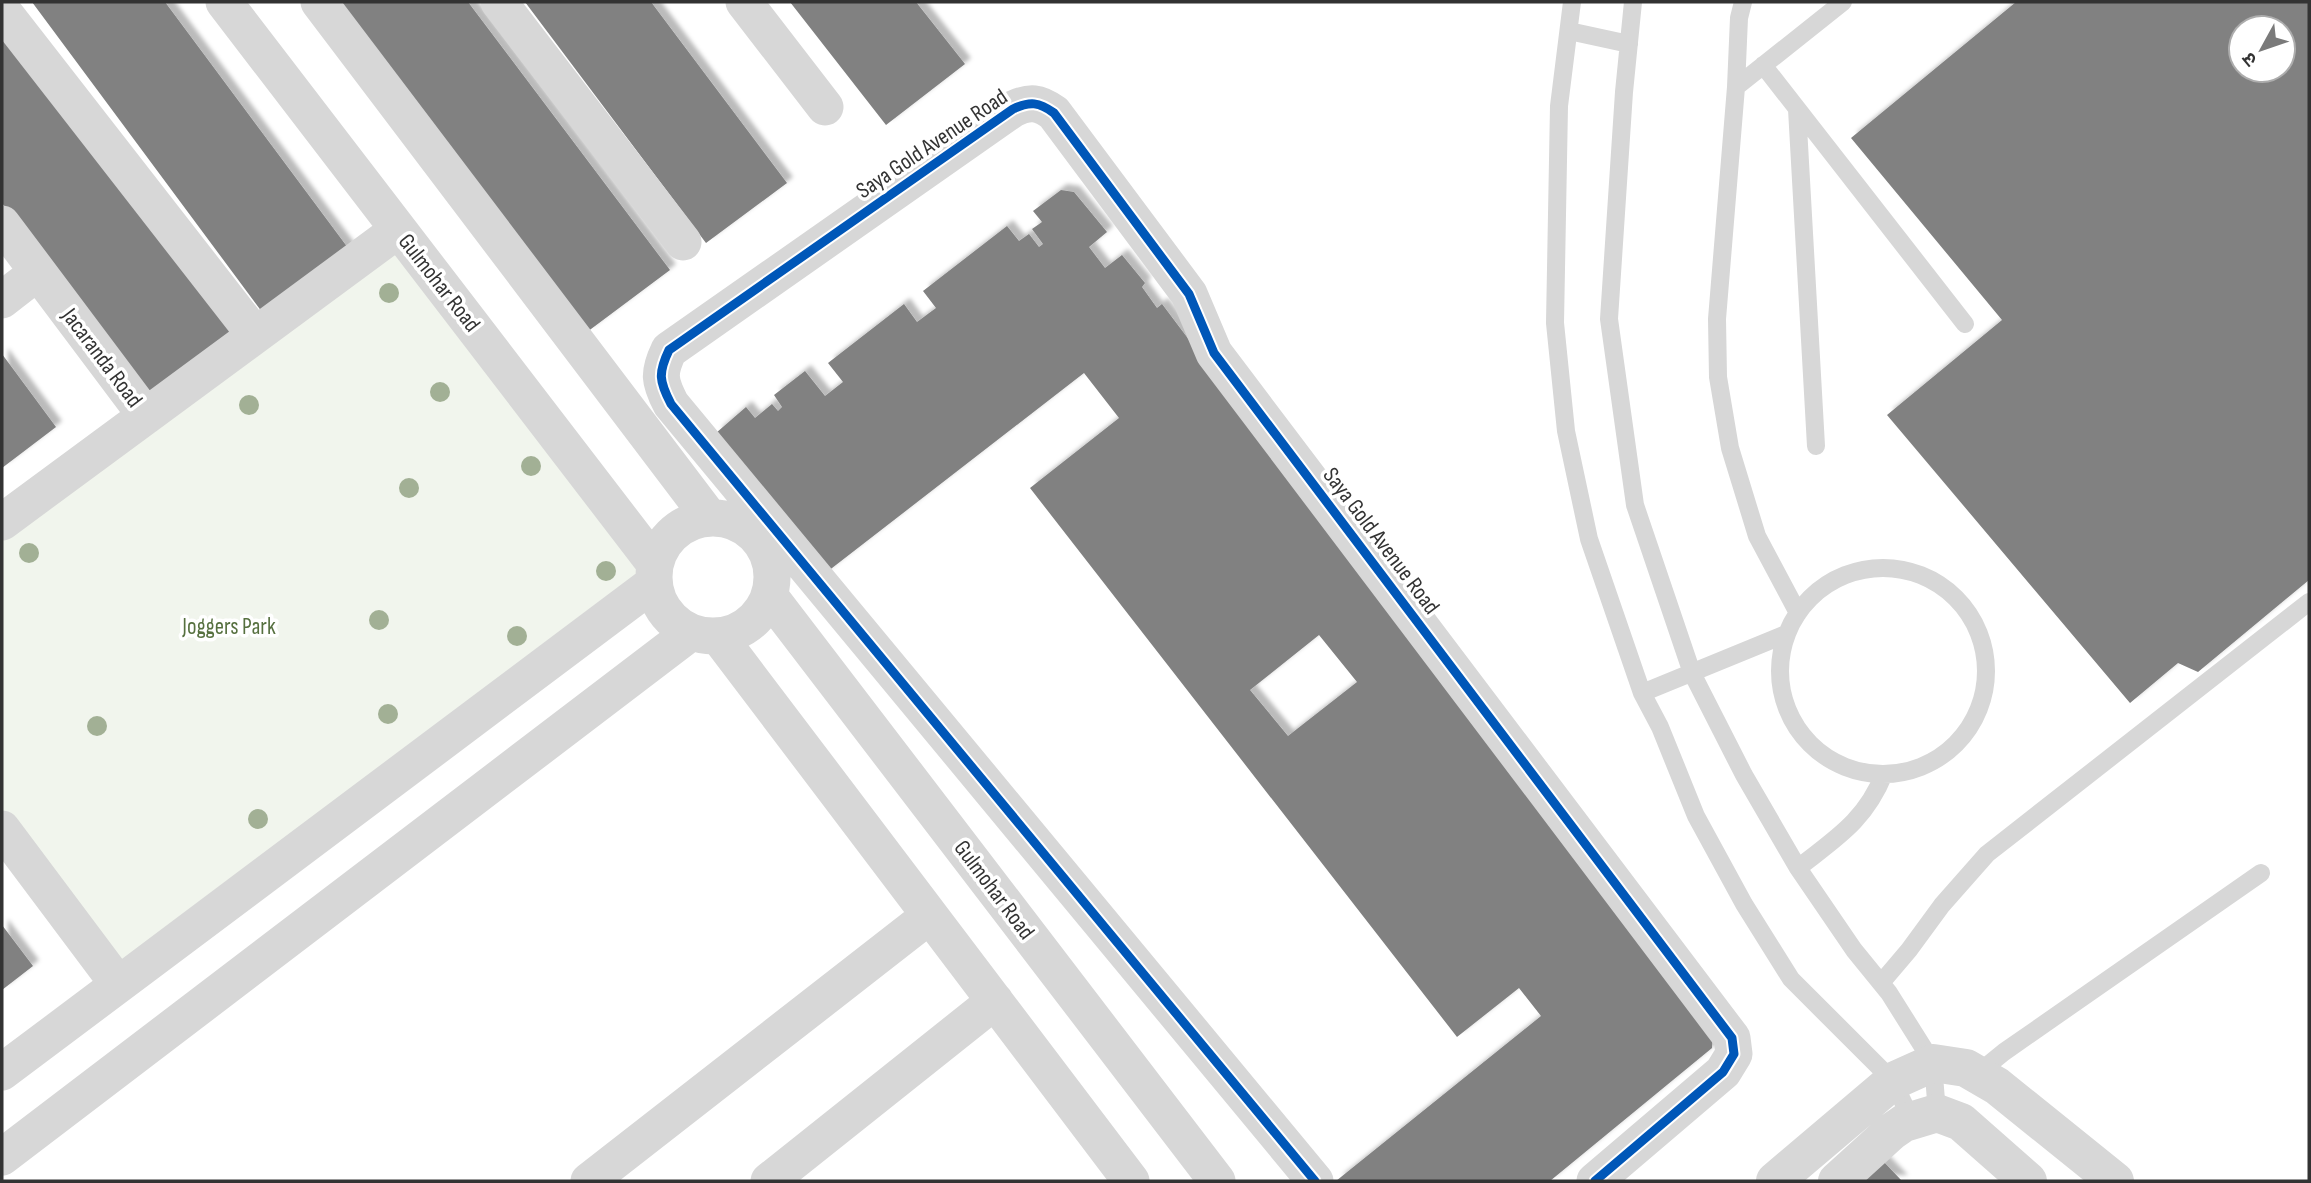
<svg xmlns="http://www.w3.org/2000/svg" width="2311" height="1183" font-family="'Sofia Sans Condensed','Noto Sans Devanagari',sans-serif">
  <defs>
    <filter id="shadow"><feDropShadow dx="6" dy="-6" stdDeviation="2" flood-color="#0004"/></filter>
  </defs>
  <rect width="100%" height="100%" fill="#fff"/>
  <path fill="#f1f5ed" d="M389 236 654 583 118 984 2 829V521Z"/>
  <path fill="#818181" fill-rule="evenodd" filter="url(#shadow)" d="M32 2H165L351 252 265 316Z
    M340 2H468L670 270 587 332Z
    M525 2H651L787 183 706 243Z
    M790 2H916L965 64 886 125Z
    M2016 2H2309V580L2198 672 2178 663 2130 703 1887 415 2002 320 1851 138ZM2241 28H2283V70H2241Z
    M2 16 241 337 152 404 2 203Z
    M1061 190 1074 192 1107 232 1089 247 1105 268 1122 255 1145 283 1142 287 1157 308 1162 304 1712 1035V1048L1550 1181H1336L1541 1016 1519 988 1457 1037 1030 488 1119 418 1084 373 823 575 716 433 746 407 755 418 772 404 778 411 782 407 774 395 805 371 825 396 843 382 828 363 904 304 917 322 936 308 923 291 1007 226 1019 241 1029 234 1039 247 1043 244 1032 229 1042 222 1033 211ZM1319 635 1357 682 1288 736 1250 690Z
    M2 354 56 427 2 468Z
    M2 925 33 966 2 990Z
    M1882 1160 1902 1181H1860Z"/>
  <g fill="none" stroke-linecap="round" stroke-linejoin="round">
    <path stroke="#d7d7d7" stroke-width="18" d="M1572 2 1559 106 1555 323 1566 431 1589 539 1642 693 1660 727 1696 816 1744 904 1791 979 1893 1081 1912 1121
      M1633 2 1624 92 1609 319 1635 505 1692 673 1744 775 1798 868 1854 950 1889 993 1933 1063 1937 1113
      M1743 2 1739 18 1736 87 1717 319 1718 377 1730 448 1757 536 1798 613
      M1569 31 1629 44
      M1763 65 1965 324
      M1736 87 1843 2
      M1797 109 1816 446
      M1780 671a103 103 0 1 1 206 0a103 103 0 1 1-206 0Z
      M1642 693 1786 634
      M1798 868C1836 838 1865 821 1884 774
      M1881 983 1909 950 1942 905 1987 854 2309 602
      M1977 1074 2004 1052 2261 873"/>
    <path stroke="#d7d7d7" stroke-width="37" d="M224 2 655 564
      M319 2 709 517
      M499 2 683 242
      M744 2 825 107
      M2 10 255 335
      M2 224 146 416
      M2 300 38 272
      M654 577a59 59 0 1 1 118 0a59 59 0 1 1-118 0Z
      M2 522 398 230
      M771 598 1217 1181
      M719 637 1131 1181
      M2 829 118 984
      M2 1072 654 583
      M2 1157 690 633
      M589 1181 929 916
      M769 1181 995 1001
      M1315 1181 671 404C659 381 658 373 669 350L1013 109C1030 101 1039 102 1054 113L1189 294 1214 353 1732 1038 1734 1054 1723 1072 1595 1181"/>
    <path stroke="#d7d7d7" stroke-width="38" d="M1775 1181 1893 1081 1933 1063 1966 1068 1997 1086 2115 1181
      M1837 1181 1891 1132 1904 1123 1937 1113 1961 1122 2028 1181"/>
    <defs>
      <path id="cycleway" d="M1315 1181 671 404C659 381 658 373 669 350L1013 109C1030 101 1039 102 1054 113L1189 294 1214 353 1732 1038 1734 1054 1723 1072 1595 1181"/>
    </defs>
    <use href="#cycleway" stroke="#fff" stroke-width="13"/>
    <use href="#cycleway" stroke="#0057b8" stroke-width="9"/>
  </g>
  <g fill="#a2b095">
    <circle cx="389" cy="293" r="10"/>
    <circle cx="440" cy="392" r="10"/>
    <circle cx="249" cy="405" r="10"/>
    <circle cx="531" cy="466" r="10"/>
    <circle cx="409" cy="488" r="10"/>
    <circle cx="29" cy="553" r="10"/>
    <circle cx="606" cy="571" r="10"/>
    <circle cx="379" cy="620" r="10"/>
    <circle cx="517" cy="636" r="10"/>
    <circle cx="388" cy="714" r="10"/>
    <circle cx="97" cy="726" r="10"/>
    <circle cx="258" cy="819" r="10"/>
  </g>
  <g text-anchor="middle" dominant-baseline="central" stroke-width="7" stroke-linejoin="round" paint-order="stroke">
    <g font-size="23" fill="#333" stroke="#fff">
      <text transform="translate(932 144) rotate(-34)">Saya Gold Avenue Road</text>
      <text transform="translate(439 283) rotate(52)">Gulmohar Road</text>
      <text transform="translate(102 358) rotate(53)">Jacaranda Road</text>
      <text transform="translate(1381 541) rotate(53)">Saya Gold Avenue Road</text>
      <text transform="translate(994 890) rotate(53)">Gulmohar Road</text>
    </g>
    <g font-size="23" fill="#56703f" stroke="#fff">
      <text x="229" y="627">Joggers Park</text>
    </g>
  </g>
  <rect width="2311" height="1183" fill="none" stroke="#333333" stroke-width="7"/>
  <g transform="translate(2262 49) rotate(230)"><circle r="33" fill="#ffffff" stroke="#adadad" stroke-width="2"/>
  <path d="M0-5L12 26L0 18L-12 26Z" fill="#7a7a7a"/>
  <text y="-10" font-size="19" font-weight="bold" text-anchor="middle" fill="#333333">उ</text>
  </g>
</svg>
